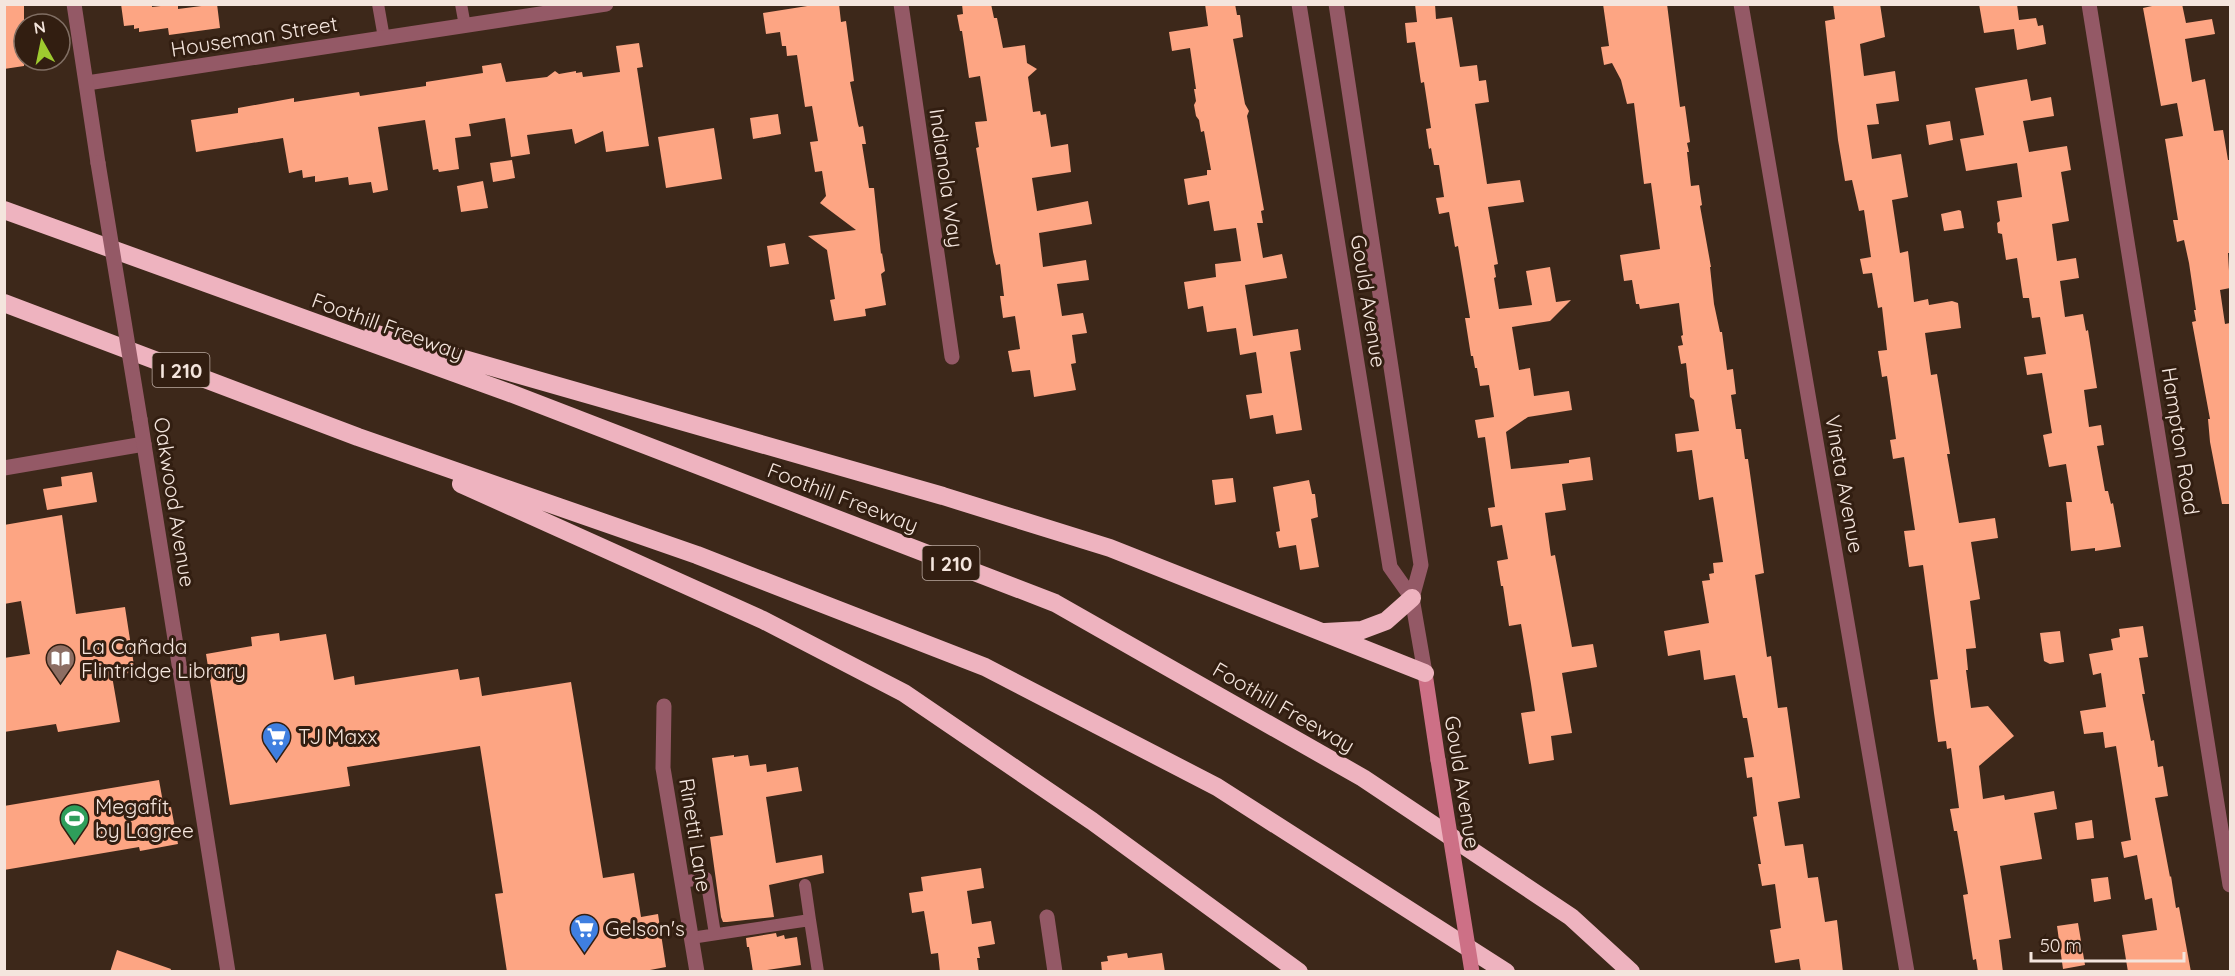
<svg xmlns="http://www.w3.org/2000/svg" width="2235" height="976" font-family="Quicksand,sans-serif">
  <rect width="100%" height="100%" fill="#3d281a"/>
  <path fill="#fda583" d="M4 4H24V66L4 69Z
    M121 4H152V7L178 4V9L217 4 220 28 169 35 168 28 139 32V28L134 29V25L124 26Z
    M820 4H839L841 22 846 21 854 81 850 82 858 124 859 127 863 126 866 144H862L869 188H874L881 254 882 253 885 271 881 274 886 305 865 309 866 316 834 321 830 300 835 299 827 250 808 236 856 230 820 203 826 196 822 171 815 172 810 142 818 141 812 106 805 107 797 55 787 56 786 46H782L780 32 766 34 763 13Z
    M962 4H991L994 18H997L1003 48 1025 45 1027 63 1037 69 1028 77 1033 112 1040 111 1041 115 1046 114 1051 147 1068 144 1071 172 1032 178 1037 211 1088 201 1092 224 1039 233 1043 267 1086 260 1089 280 1057 284 1062 316 1083 313 1087 333 1072 335 1076 363 1071 364 1076 390 1034 397 1030 370 1012 372 1008 351 1020 349 1015 316 1003 318 1000 296H1004L1000 264 996 265 993 252 976 148 979 147 975 122 987 121 980 76 969 78 962 31H960L957 15 963 14Z
    M1205 4H1235L1237 15H1240L1243 37 1233 39 1245 104 1249 111 1247 116 1264 210 1261 211 1263 223H1257L1263 258 1282 254 1287 278 1245 285 1253 336 1298 329 1301 350 1290 352 1302 430 1276 434 1273 415 1250 419 1246 395 1262 393 1256 352 1240 355 1236 328 1207 332 1203 306 1188 309 1184 282 1216 277 1215 264 1241 261 1236 228 1214 231 1209 201 1188 205 1184 179 1207 175V170H1211L1204 131 1201 132 1199 120 1196 116 1194 105 1196 101 1194 89H1196L1190 48 1172 51 1169 32 1208 26Z
    M1415 4H1435L1436 19 1452 17 1460 67 1477 65 1479 81 1486 80 1489 102 1475 104 1487 184 1520 180 1524 202 1488 207 1498 264 1494 265 1496 277 1494 278 1499 309 1532 305 1526 271 1550 267 1556 302 1571 300 1550 321 1512 327 1519 370 1530 368 1534 396 1569 391 1572 410 1528 417 1506 432 1511 469 1569 463V460L1590 457 1593 480 1562 484 1566 510 1545 513 1551 556 1555 555 1572 647 1593 644 1597 667 1562 673 1572 733 1551 736 1554 760 1529 764 1521 713 1535 711 1531 684 1521 624 1509 626 1503 586H1501L1497 561 1508 559 1502 525 1491 527 1488 508 1495 507 1485 437 1478 438 1475 420 1494 417 1489 385 1480 386 1477 368H1475L1473 356H1471L1465 318H1470L1458 246 1455 247 1449 212 1439 214 1436 198 1444 197 1439 165H1434L1431 148 1429 149 1426 129 1431 128 1424 82 1421 83 1415 42 1407 43 1405 23 1417 22Z
    M1603 4H1667L1680 107 1685 106 1690 142 1687 143 1689 152H1687L1691 186 1699 185 1702 205 1700 206 1711 267H1710L1714 304 1720 332H1722L1727 370 1733 369 1736 394 1731 395 1736 429H1741L1745 459H1748L1764 573 1755 575 1767 657 1771 656 1778 708 1787 707 1800 798 1778 802 1785 846 1803 844 1808 878 1818 877 1825 922 1837 920 1843 972H1801L1799 959 1775 963 1770 930 1781 928 1775 884 1762 886 1758 864H1761L1753 817 1757 816 1752 777 1747 778 1744 758 1754 757 1747 718H1743L1742 713 1735 675 1704 680 1700 650 1668 656 1664 631 1709 623 1702 581 1710 580 1709 574 1714 573 1713 563 1723 562 1713 497 1699 500 1692 450 1677 452 1675 434 1699 431 1694 400 1690 397 1686 363 1681 364 1678 346 1683 345 1681 336 1683 335 1679 303 1640 309 1639 304H1636L1632 280 1624 281 1620 255 1660 249 1651 183 1644 184 1634 103 1627 104 1621 80 1612 63 1604 65 1601 47 1609 46Z
    M1833 4H1880L1885 37 1860 44 1864 76 1895 71 1899 101 1876 104 1879 124 1867 125 1872 159 1901 154 1908 197 1892 200 1900 253 1908 251 1914 302 1928 299 1929 305 1952 301 1958 303 1961 328 1925 333 1931 375 1937 374 1950 454H1947L1959 523 1995 518 1998 538 1971 542 1980 599 1970 601 1976 648 1966 649 1968 670H1966L1971 708 1988 706 2014 736 1979 766 1983 799 2004 795 2005 800 2054 791 2057 809 2034 813 2042 859 2000 866 2011 938 1999 940 2003 972H1978L1976 959 1973 960 1963 895 1968 894 1957 831H1954L1950 809 1959 808 1951 748 1947 749 1946 741 1938 742 1934 713 1930 680 1938 679 1923 565 1909 567 1904 531 1915 530 1904 457 1893 459 1890 440 1896 439 1887 376 1882 377 1878 351 1887 350 1882 307 1878 308 1872 273 1863 274 1860 259 1871 257 1864 210 1859 211 1852 180 1845 181 1838 140 1825 21 1835 19Z
    M1979 4H2017L2019 20 2036 18 2038 26 2043 25 2046 44 2017 50 2014 29 1984 33Z
    M2152 4H2182L2186 23 2212 19 2215 34 2185 39 2192 82 2205 79 2214 131 2223 130 2228 160H2230V253H2228L2230 288 2220 290 2225 324 2230 323V504H2222L2210 442 2208 419H2210L2192 322 2196 321 2194 310H2196L2189 263 2184 240 2177 242 2173 220H2178L2165 139 2183 136 2177 103 2161 106 2143 8 2152 6Z
    M639 43 643 67 637 68 649 146 606 152 603 131 575 144 572 129 527 135 530 154 511 157 505 118 469 124 471 136 455 138 459 169 439 172 438 169 433 170 425 120 378 127 388 190 373 193 371 182 349 185 348 177 315 182V176L303 178 302 170 289 173 283 138 196 152 191 120 238 113V108L294 98V102L359 92 360 96 426 86V82L483 73 482 66 501 63 506 82 547 77 555 71 559 74 576 71V73L582 72 583 77 620 72 616 46Z
    M2027 79 2031 101 2051 97 2054 116 2023 121 2029 152 2067 146 2071 170 2061 172 2069 221 2052 224 2057 261 2076 258 2079 278 2060 281 2065 317 2083 314 2086 331 2088 330 2097 388 2084 390 2089 427 2101 425 2104 445 2097 446 2105 491H2108L2111 504 2113 503 2121 547 2095 551V548L2071 551 2066 502H2072L2066 464 2049 467 2043 435 2052 433 2042 373 2027 375 2024 357 2046 354 2040 317 2032 318 2029 298H2023L2017 258 2006 260 2002 234 1998 233 1997 223 2000 221 1997 201 2022 197 2017 163 1966 171 1960 139 1984 135 1975 88Z
    M778 114 781 134 753 139 750 118Z
    M1950 121 1953 140 1929 145 1926 125Z
    M714 128 722 179 666 188 658 137Z
    M512 160 515 178 493 182 490 163Z
    M483 181 488 208 461 212 457 186Z
    M1959 210 1961 211 1964 228 1944 231 1941 214Z
    M785 243 789 264 770 267 767 246Z
    M92 472 97 502 47 510 43 489 62 486 61 477Z
    M1233 478 1236 502 1215 505 1212 480Z
    M1309 480 1312 494H1315L1318 517 1311 519 1319 567 1300 570 1296 545 1279 548 1276 532 1280 531 1273 487Z
    M62 515 76 614 125 607 135 672 112 676 120 722 58 732 56 724 4 732V658L30 654 21 601 4 604V525Z
    M2143 626 2148 657 2139 658 2145 694H2142L2151 741 2154 740 2158 767 2163 766 2168 796 2155 798 2170 877 2171 876 2176 908 2179 907 2191 972H2128L2122 935 2157 930 2152 898 2145 900 2137 855 2124 858 2121 842 2131 840 2116 746 2105 748 2103 732 2084 734 2080 711 2106 707 2101 673 2093 675 2089 654 2113 650 2111 639 2120 637 2119 629Z
    M2060 631 2064 662 2050 664 2044 661 2040 633Z
    M279 633 280 641 326 634 334 680 354 676 355 685 458 669 460 680 479 677 482 696 571 682 603 878 634 873 641 917 658 914 666 967 650 970V972H507L495 894 503 893 480 746 347 767 350 786 230 805 206 654 252 646 251 637Z
    M734 755V757L748 755 750 766 766 764 767 772 798 767 802 791 766 797 776 863 822 855 824 873 769 885 774 917 727 922H723L721 917 710 837 723 835 712 758Z
    M159 780 164 808 171 807 178 844 140 851 139 847 4 870V806Z
    M2092 820 2094 838 2077 840 2075 823Z
    M981 868 984 888 967 891 972 924 991 921 995 944 978 947 980 958H977L979 972H940L938 953 931 954 924 911 912 913 909 893 923 891 921 877Z
    M2108 877 2111 899 2094 902 2091 879Z
    M2078 923 2085 965 2063 969 2057 926Z
    M776 933 777 937 784 935 785 939 797 937 801 965 753 972 749 947H747L746 938Z
    M117 950 171 969 170 972H110Z
    M1127 953 1128 958 1162 953 1165 972H1102L1101 962 1108 961 1107 956Z"/>
  <g fill="none" stroke-linecap="round" stroke-linejoin="round">
    <path stroke="#945966" stroke-width="12" d="M378 4 384 38
      M461 4 465 26
      M682 882 706 878 715 934
      M805 885 810 920
      M691 938 810 920 818 972"/>
    <path stroke="#945966" stroke-width="15" d="M901 4 952 357
      M1741 4 1907 972
      M2089 4 2230 885
      M87 83 606 4
      M4 468 144 444
      M664 706 663 768 697 972
      M1047 917 1055 972"/>
    <path stroke="#945966" stroke-width="15" d="M74 4 98 163
      M1299 4 1390 567 1412 598
      M1336 4 1421 565 1412 598 1425 673
      M140 419 228 972"/>
    <path stroke="#cd7086" stroke-width="15" d="M1425 673 1438 760"/>
    <path stroke="#eeb3bf" stroke-width="18" d="M4 210 510 393 1055 603 1363 778 1571 917 1631 972
      M4 303 358 437 697 555 985 667 1217 787 1506 972
      M373 333 943 496 1110 548 1425 673
      M461 484 763 620 904 693 1092 821 1299 972
      M1325 632 1362 630 1386 621 1412 598"/>
    <path stroke="#945966" stroke-width="15" d="M98 163 140 419"/>
    <path stroke="#cd7086" stroke-width="15" d="M1438 760 1472 972"/>
  </g>
  <defs>
    <symbol id="library-pin" viewBox="-11 -11 22 30"><path d="M0 17L-7.5 6A9.5 9.5 0 1 1 7.5 6Z" fill="#8d6e63" stroke="#321e11"/><path d="M-6-4Q-3-5.5-.7-3.5V5Q-3 3-6 4ZM6-4Q3-5.5 .7-3.5V5Q3 3 6 4Z" fill="#fff"/></symbol>
    <symbol id="supermarket-pin" viewBox="-11 -11 22 30"><path d="M0 17L-7.5 6A9.5 9.5 0 1 1 7.5 6Z" fill="#3f7fe0" stroke="#321e11"/><path d="M-6-5.5h2.5l.6 2H6L4.5 2H-2.5L-4.4-4H-6ZM-1.5 3.2a1.3 1.3 0 1 0 .1 0ZM3 3.2a1.3 1.3 0 1 0 .1 0Z" fill="#fff"/></symbol>
    <symbol id="stadium-pin" viewBox="-11 -11 22 30"><path d="M0 17L-7.5 6A9.5 9.5 0 1 1 7.5 6Z" fill="#2e9e5b" stroke="#321e11"/><path d="M0-5a6.5 5 0 1 0 0 10a6.5 5 0 1 0 0-10ZM-3.5-1.8h7v3.6h-7Z" fill="#fff"/></symbol>
  </defs>
  <g fill-rule="evenodd">
    <use href="#library-pin" x="44" y="642" width="33" height="45"/>
    <use href="#supermarket-pin" x="260" y="720" width="33" height="45"/>
    <use href="#stadium-pin" x="58" y="802" width="33" height="45"/>
    <use href="#supermarket-pin" x="568" y="912" width="33" height="45"/>
  </g>
  <g text-anchor="middle" dominant-baseline="central" stroke-width="6" stroke-linejoin="round" paint-order="stroke">
    <g fill="#321e11" stroke="#baa9a0" stroke-width="1.5">
      <rect x="152.5" y="353" width="57" height="34" rx="4.5"/>
      <rect x="922.5" y="546" width="57" height="34" rx="4.5"/>
    </g>
    <g font-size="20" font-weight="bold" fill="#f4e5dd">
      <text x="181" y="370">I 210</text>
      <text x="951" y="563">I 210</text>
    </g>
    <g font-size="21" fill="#f4e5dd" stroke="#321e11">
      <text transform="translate(254 36) rotate(-9)">Houseman Street</text>
      <text transform="translate(947 178) rotate(82)">Indianola Way</text>
      <text transform="translate(1369 301) rotate(81)">Gould Avenue</text>
      <text transform="translate(388 326) rotate(20)">Foothill Freeway</text>
      <text transform="translate(2181 441) rotate(81)">Hampton Road</text>
      <text transform="translate(1845 484) rotate(80)">Vineta Avenue</text>
      <text transform="translate(843 497) rotate(21)">Foothill Freeway</text>
      <text transform="translate(175 502) rotate(81)">Oakwood Avenue</text>
      <text transform="translate(1284 707) rotate(30)">Foothill Freeway</text>
      <text transform="translate(1463 782) rotate(81)">Gould Avenue</text>
      <text transform="translate(696 835) rotate(81)">Rinetti Lane</text>
    </g>
    <g font-size="21" fill="#f4e5dd" stroke="#321e11" text-anchor="start">
      <text x="81" y="646">La Cañada<tspan x="81" dy="24">Flintridge Library</tspan></text>
      <text x="298" y="736">TJ Maxx</text>
      <text x="95" y="806">Megafit<tspan x="95" dy="24">by Lagree</tspan></text>
      <text x="605" y="928">Gelson's</text>
    </g>
  </g>
  <rect width="2235" height="976" fill="none" stroke="#f4e5dd" stroke-width="12"/>
  <g transform="translate(42 42) rotate(351)"><circle r="28" fill="#321e11" stroke="#806e63" stroke-width="1.5"/>
  <path d="M0-4.5L10 22L0 15L-10 22Z" fill="#9eca2f"/>
  <text y="-9" font-size="16" font-weight="bold" text-anchor="middle" fill="#f4e5dd">N</text>
  </g>
  <path d="M2031 952v9h153v-9" fill="none" stroke="#f4e5dd" stroke-width="3"/>
  <text x="2040" y="952" font-size="18" fill="#f4e5dd" stroke="#321e11" stroke-width="4.5" paint-order="stroke">50 m</text>
</svg>
